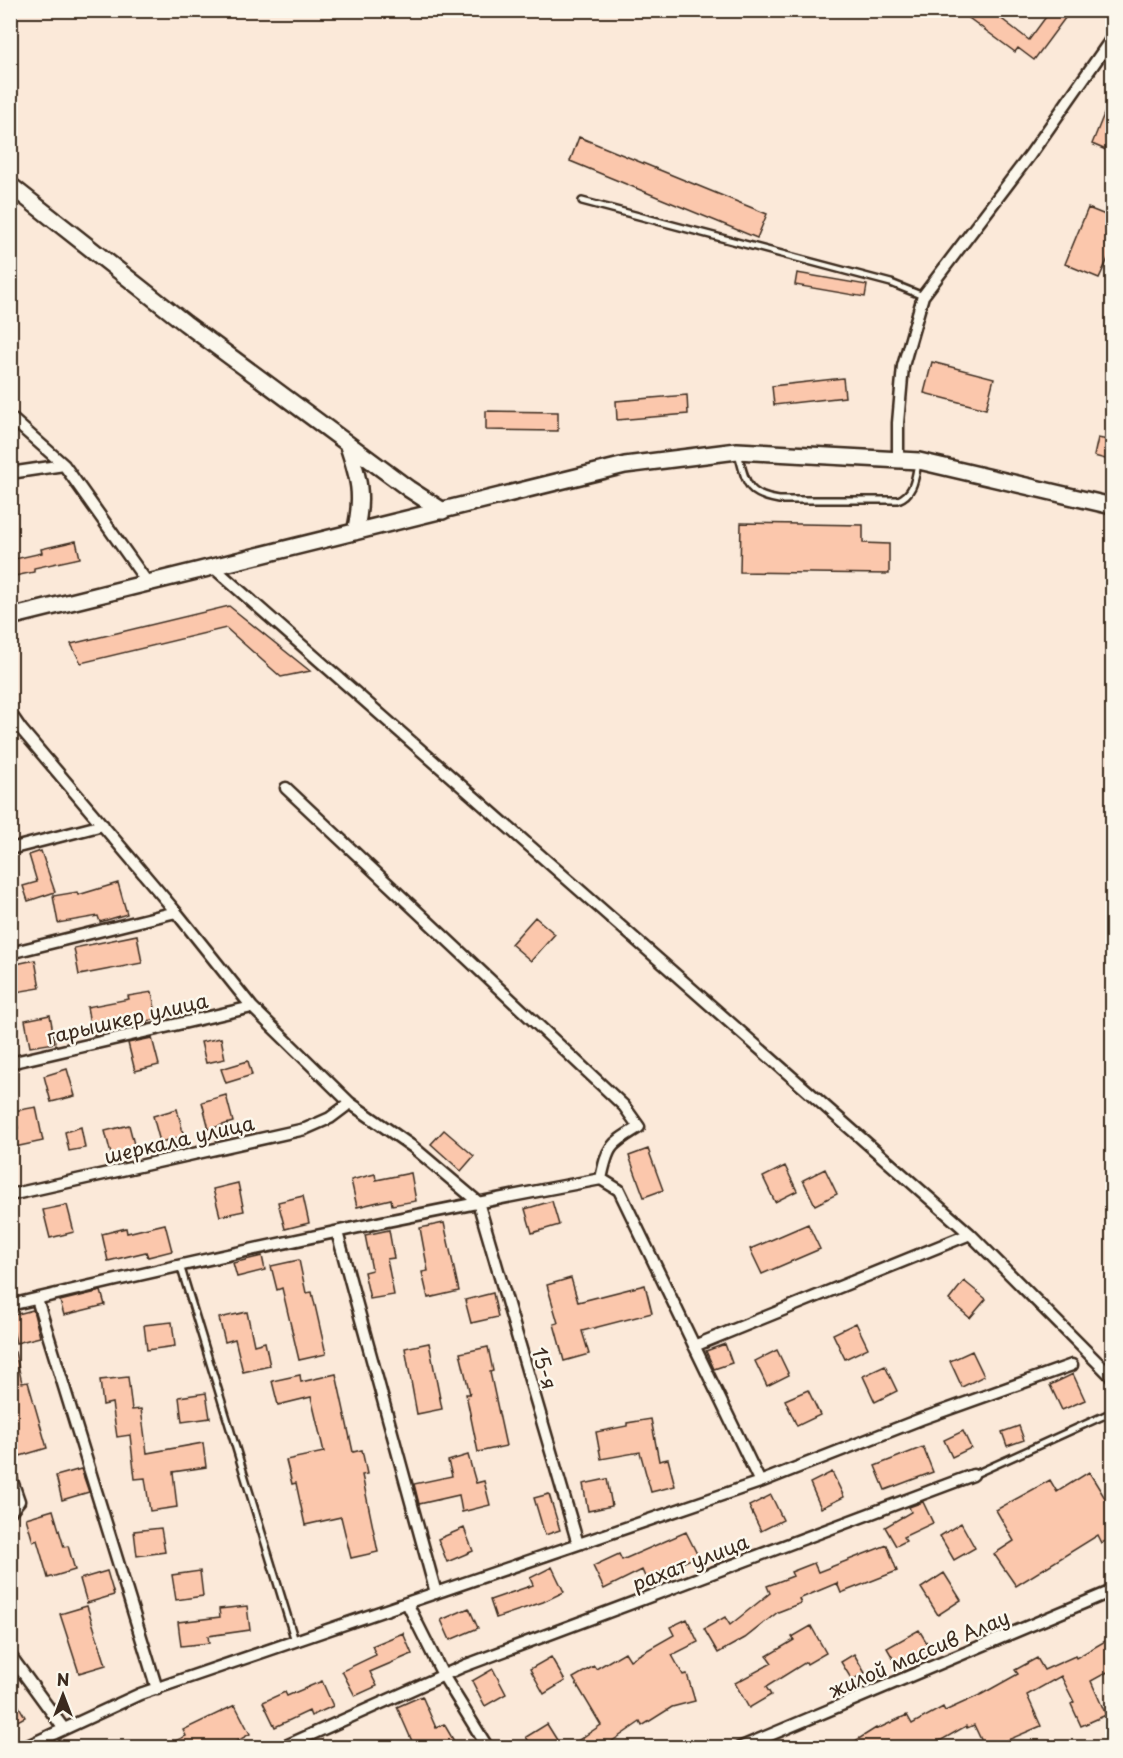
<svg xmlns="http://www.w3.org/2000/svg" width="1123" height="1758" font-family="'Playpen Sans',sans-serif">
  <rect width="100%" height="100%" fill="#fbe9d9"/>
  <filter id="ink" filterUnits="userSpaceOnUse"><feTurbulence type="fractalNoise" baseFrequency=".0167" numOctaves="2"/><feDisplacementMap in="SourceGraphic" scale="12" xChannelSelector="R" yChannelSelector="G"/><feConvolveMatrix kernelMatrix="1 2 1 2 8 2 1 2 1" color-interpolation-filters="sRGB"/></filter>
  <g filter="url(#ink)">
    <path fill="#fbc7ac" stroke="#3b2a1e" stroke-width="1.5" d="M958 10H990L1029 40 1051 10H1071L1034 60 1018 48 1015 52Z
      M1112 94H1113V153L1092 144Z
      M579 137 767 214 757 238 570 161Z
      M1088 208 1113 218V248L1099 278 1065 264Z
      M797 273 867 285 865 297 795 285Z
      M932 362 994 378 986 409 924 393Z
      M843 378 845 397 774 405 772 386Z
      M687 395 688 414 617 420 616 401Z
      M486 411 558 412V431L486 430Z
      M1098 438 1113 441V461L1094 456Z
      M741 523 863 525V543L889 544V574L740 572Z
      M76 541 80 558 34 568V572L10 577V560L42 553 41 549Z
      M229 606 310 671 281 677 226 628 81 663 71 644Z
      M41 851 55 892 28 901 23 886 37 882 29 855Z
      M118 883 127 914 100 922 98 916 58 923 53 896 77 892 78 895Z
      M535 917 555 934 531 961 511 944Z
      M137 935 142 963 79 975 74 948Z
      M35 960 40 988 16 992 11 965Z
      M152 992 157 1019 147 1021 148 1023 92 1035 87 1007 129 999 128 996Z
      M50 1015 55 1043 30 1047 25 1020Z
      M152 1038 159 1065 135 1071 128 1043Z
      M221 1038 225 1059 206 1063 201 1042Z
      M248 1061 252 1075 226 1083 221 1069Z
      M67 1069 75 1096 51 1102 44 1076Z
      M226 1095 233 1122 209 1129 202 1102Z
      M36 1107 43 1141 10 1148V1129L18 1128 14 1111Z
      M177 1109 184 1136 160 1142 153 1116Z
      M129 1125 136 1152 112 1158 105 1131Z
      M81 1127 85 1148 69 1151 65 1132Z
      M444 1130 474 1156 461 1171 431 1144Z
      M648 1149 663 1190 644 1197 629 1156Z
      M785 1166 797 1191 775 1202 763 1177Z
      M825 1169 837 1194 815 1205 803 1180Z
      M411 1173 416 1201 392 1205 391 1199 357 1207 351 1180 375 1174 376 1180Z
      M238 1183 244 1211 220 1216 213 1189Z
      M303 1196 309 1223 285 1229 278 1202Z
      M552 1201 559 1225 532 1233 525 1209Z
      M67 1205 74 1232 50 1238 43 1210Z
      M444 1223 459 1291 428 1298 422 1272 428 1271 420 1228Z
      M165 1224 172 1251 148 1257 146 1252 108 1261 102 1234 126 1228 127 1233Z
      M808 1224 820 1249 762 1274 750 1249Z
      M389 1230 394 1258 387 1259 394 1295 370 1299 364 1272 372 1270 365 1235Z
      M262 1256 265 1270 237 1277 233 1263Z
      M299 1260 306 1293 312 1292 326 1354 299 1360 282 1288 277 1290 271 1266Z
      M571 1278 578 1302 645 1285 652 1313 582 1331 589 1354 564 1361 554 1324 558 1323 547 1285Z
      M964 1281 986 1299 970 1318 949 1300Z
      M101 1291 105 1305 64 1315 60 1301Z
      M493 1293 498 1317 471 1323 465 1300Z
      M33 1310 40 1337 16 1343 10 1316Z
      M247 1312 254 1345 265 1342 270 1366 243 1372 235 1339 225 1342 219 1318Z
      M172 1322 175 1346 147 1350 144 1325Z
      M856 1323 868 1348 845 1359 833 1334Z
      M429 1343 442 1409 417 1414 405 1348Z
      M725 1344 732 1363 714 1369 706 1351Z
      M488 1347 493 1371 490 1372 506 1446 478 1452 466 1394H470L460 1353Z
      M777 1350 789 1375 767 1386 755 1361Z
      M972 1351 984 1376 962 1387 950 1361Z
      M10 1352H15L22 1383 28 1382 47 1448 20 1456 10 1423Z
      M885 1366 897 1391 875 1402 863 1376Z
      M336 1374 353 1452 362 1450 367 1474 362 1475 378 1552 351 1558 341 1517 305 1525 296 1483 292 1484 286 1460 324 1452 311 1397 278 1405 272 1381 300 1375 301 1382Z
      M1073 1374 1085 1400 1062 1410 1050 1385Z
      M128 1377 132 1410 141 1409 147 1453 203 1443 206 1467 173 1472 177 1507 150 1511 145 1478 135 1479 130 1435 117 1437 112 1403 103 1405 100 1380Z
      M808 1390 820 1415 797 1426 785 1400Z
      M206 1393 210 1418 182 1422 179 1397Z
      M651 1419 659 1461 668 1459 675 1486 651 1492 640 1452 601 1459 596 1432 627 1426V1423Z
      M1019 1426 1024 1440 1007 1446 1002 1432Z
      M963 1431 971 1448 952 1457 944 1440Z
      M923 1447 933 1472 885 1490 875 1466Z
      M468 1455 476 1483 484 1481 490 1505 462 1512 459 1495 419 1504 414 1484 452 1476 448 1461Z
      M81 1469 89 1492 62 1500 56 1476Z
      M832 1472 844 1497 821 1508 810 1483Z
      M1089 1472 1113 1511V1537L1102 1543 1098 1535 1016 1586 994 1554 1014 1541 996 1510 1050 1480 1057 1492Z
      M607 1479 612 1506 588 1511 583 1484Z
      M549 1494 560 1530 545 1535 534 1498Z
      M771 1495 783 1520 761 1531 749 1506Z
      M923 1502 933 1523 903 1537 906 1541 896 1546 885 1527 911 1512 909 1507Z
      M53 1510 64 1547 68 1546 75 1570 48 1578 37 1540 33 1542 26 1518Z
      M961 1523 975 1548 954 1560 940 1536Z
      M161 1528 165 1552 137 1556 134 1531Z
      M464 1528 473 1551 447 1562 438 1539Z
      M686 1532 698 1556 646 1579 642 1570 604 1589 593 1566 619 1554 622 1560Z
      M887 1545 897 1571 841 1593 837 1583 799 1599 801 1603 778 1612 745 1638 718 1653 704 1629 725 1617 730 1625 770 1593 767 1586 793 1576 791 1572 814 1563 818 1572Z
      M552 1567 564 1592 543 1602 496 1618 490 1600 533 1585 530 1578Z
      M107 1571 114 1595 87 1603 80 1579Z
      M200 1571 203 1596 176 1600 172 1575Z
      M944 1573 961 1600 938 1615 921 1588Z
      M87 1606 106 1665 79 1673 60 1614Z
      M247 1606 250 1630 208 1636 209 1643 181 1646 178 1622 220 1617 219 1609Z
      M469 1608 478 1628 450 1640 441 1620Z
      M687 1619 698 1642 672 1655 683 1675 687 1674 695 1701 672 1707 642 1726 640 1722 602 1748H567L601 1725 573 1678 594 1666 596 1669 625 1652 630 1660 674 1635 670 1627Z
      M811 1626 826 1653 807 1664 806 1662 766 1687 771 1695 749 1708 735 1683 772 1663 767 1656 794 1640 792 1637Z
      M919 1630 930 1648 898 1667 887 1648Z
      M403 1633 412 1654 370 1672 377 1686 355 1696 342 1671 376 1655 372 1646Z
      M1107 1640 1113 1650V1669L1091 1681 1106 1715 1081 1726 1071 1704 1074 1702 1061 1676 1027 1695 1041 1726 989 1748H985L974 1725 967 1728 966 1726 936 1743 938 1748H844L876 1728 877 1729 907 1715 912 1724 943 1707 945 1711 982 1694 1018 1674 1015 1670 1037 1658 1044 1670 1075 1656 1076 1658Z
      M854 1654 865 1673 852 1680 841 1662Z
      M551 1657 565 1681 544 1694 530 1669Z
      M493 1669 506 1694 485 1706 472 1681Z
      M322 1681 333 1706 311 1716 309 1711 275 1727 263 1702 285 1692 287 1696Z
      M10 1691 25 1717 10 1725Z
      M422 1696 436 1728 444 1724 458 1748H415L397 1707Z
      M235 1705 250 1734 225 1748H161L186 1736 183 1730Z
      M547 1724 562 1748H533L526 1737Z"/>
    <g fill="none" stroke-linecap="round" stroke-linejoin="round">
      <defs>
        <path id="lane" d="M582 201 891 283 923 296
          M738 453C746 482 746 495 779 500H898C914 494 915 479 918 463
          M180 1265 295 1641
          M973 1475 1112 1412"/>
        <path id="street" d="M10 417 64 465 147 582
          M898 459V423L903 366 923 296 1030 155 1112 38
          M10 473 64 465
          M213 567 970 1234 1112 1377
          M10 713 21 729 176 912 252 1007 350 1103 413 1147 478 1202
          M286 788 624 1106 639 1127C610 1145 608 1145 601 1179
          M10 849 103 825
          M10 953 176 912
          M10 1063 252 1007
          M10 1195 305 1129 330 1118 350 1103
          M478 1202 578 1544
          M337 1232 436 1593
          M37 1299 157 1689
          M10 1305C206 1258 403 1216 601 1179L619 1190 760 1482
          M694 1346 970 1234
          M10 1475 19 1501 10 1512
          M407 1603 443 1675 488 1748
          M10 1655 64 1729
          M23 1748 140 1694 760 1482 921 1419 1072 1365
          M281 1748 464 1666 973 1475
          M739 1748 1112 1591
          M1112 1748V1747"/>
        <path id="secondary" d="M10 185 185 323 409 489 443 511
          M347 443C359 478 364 496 355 532
          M10 617 625 465 737 451 919 461 1112 506"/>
      </defs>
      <use href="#lane" stroke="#3b2a1e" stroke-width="10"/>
      <use href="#street" stroke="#3b2a1e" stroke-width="15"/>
      <use href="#secondary" stroke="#3b2a1e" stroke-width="20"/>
      <use href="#lane" stroke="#fbf7ec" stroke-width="5"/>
      <use href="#street" stroke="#fbf7ec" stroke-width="10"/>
      <use href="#secondary" stroke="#fbf7ec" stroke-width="15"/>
    </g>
  </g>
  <g text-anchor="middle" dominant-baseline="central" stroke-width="5" stroke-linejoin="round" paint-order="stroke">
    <g font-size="20" fill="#3b2a1e" stroke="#fbf7ec">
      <text transform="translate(127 1018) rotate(-13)">гарышкер улица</text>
      <text transform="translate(179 1139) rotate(-13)">шеркала улица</text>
      <text transform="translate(545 1368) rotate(74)">15-я</text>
      <text transform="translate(690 1562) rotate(-21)">рахат улица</text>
      <text transform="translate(919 1653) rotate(-23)">жилой массив Алау</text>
    </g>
  </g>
  <rect width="1123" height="1758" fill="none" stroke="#fbf7ec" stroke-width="36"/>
  <rect x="18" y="18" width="1087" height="1722" fill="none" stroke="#3b2a1e" stroke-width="2" filter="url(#ink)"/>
  <g transform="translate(63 1695)" stroke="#fbf7ec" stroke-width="4.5" paint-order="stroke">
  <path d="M0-4.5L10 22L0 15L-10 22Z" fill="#3b2a1e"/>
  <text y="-9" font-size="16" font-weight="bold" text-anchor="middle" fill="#3b2a1e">N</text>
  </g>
</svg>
